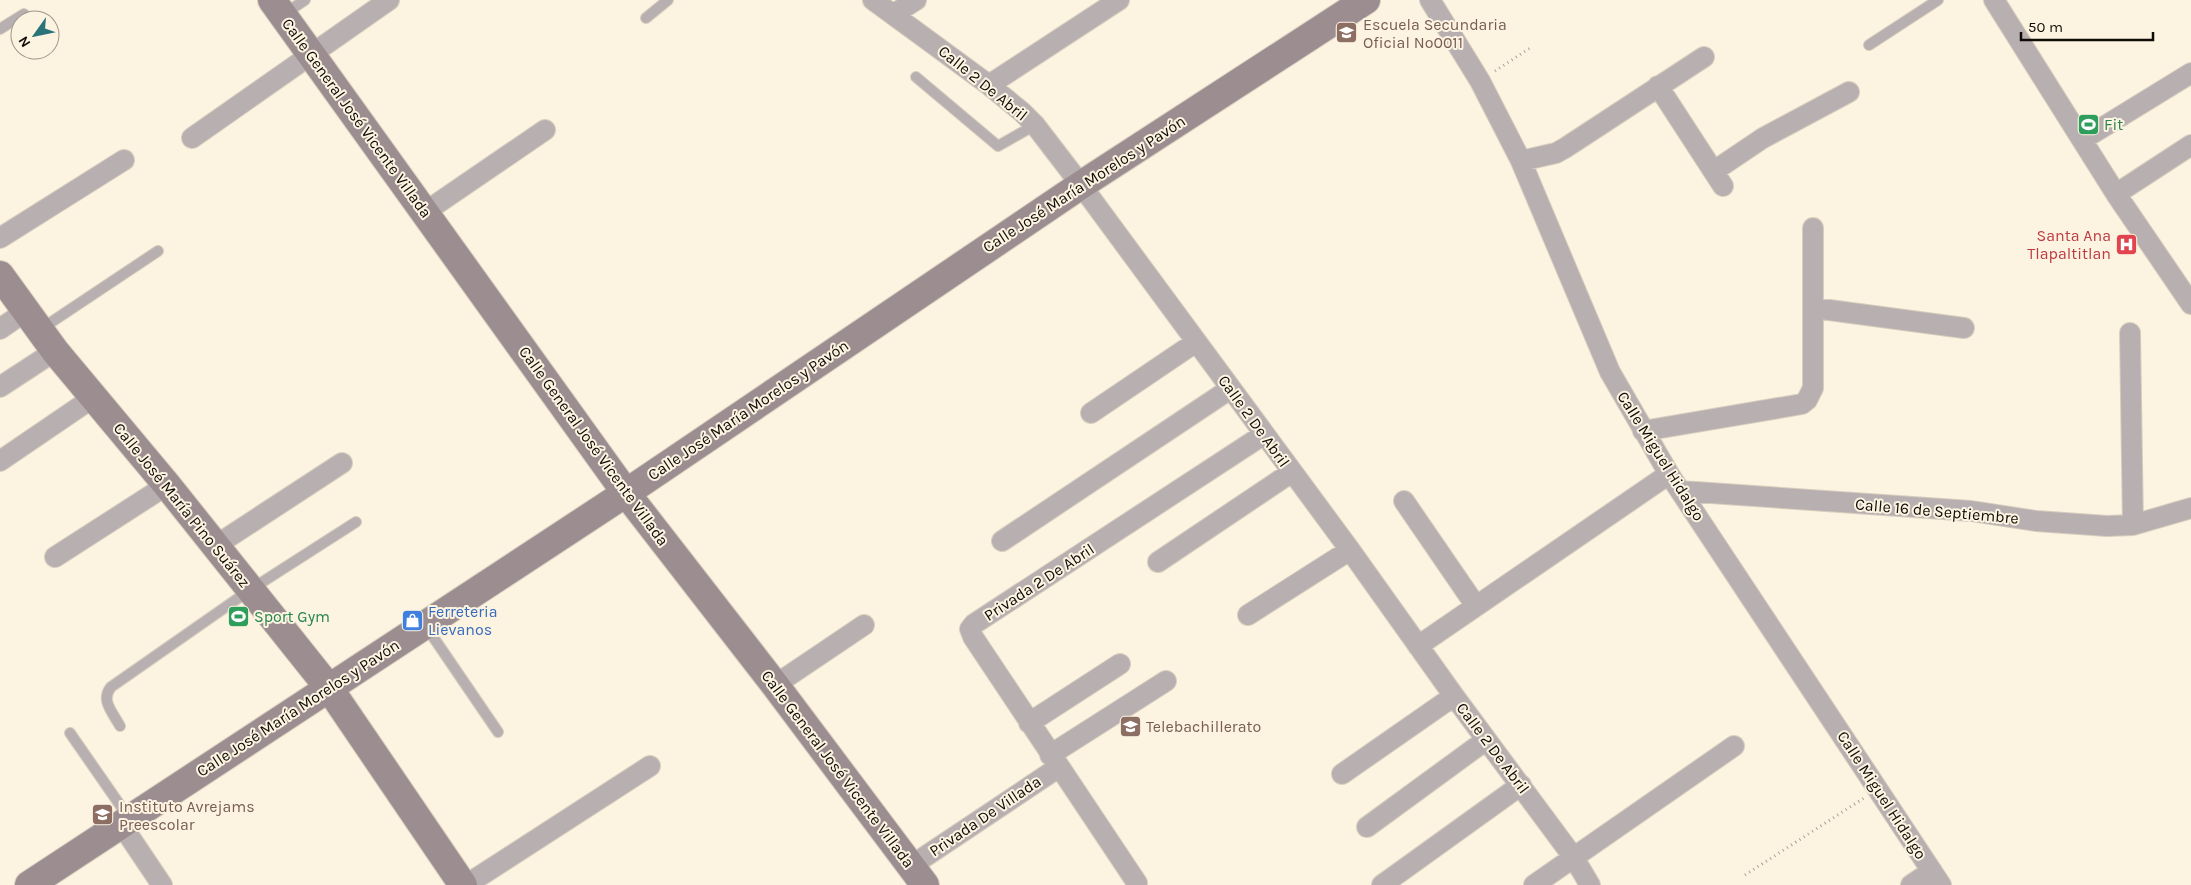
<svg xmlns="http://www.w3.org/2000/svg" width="2191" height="885" font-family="Karla,sans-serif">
  <rect width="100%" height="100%" fill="#fdf3e1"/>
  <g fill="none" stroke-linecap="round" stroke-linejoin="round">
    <defs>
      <path id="lane" d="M284 14 305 0
        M646 18 668 0
        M0 29 24 14
        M1869 45 1938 0
        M916 77 998 146 1035 125
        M41 329 158 251
        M425 625 498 732
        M120 726C113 713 100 700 111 687L250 590 356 522
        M70 733 129 818"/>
      <path id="street" d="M873 0 989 85 1022 112 1035 125 1081 185 1350 550 1454 696 1574 858 1590 885
        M1430 0 1480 81 1521 161 1610 372 1669 474 1941 885
        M1994 0 2116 194 2191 304
        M894 14 916 0
        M989 85 1119 0
        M1658 86 1723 186
        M192 138 389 0
        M2082 140 2191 73
        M1521 161 1556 153 1565 148 1704 57
        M1714 171 1763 138 1849 92
        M2116 194 2191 145
        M425 212 545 130
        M0 238 124 160
        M1814 308 1964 328
        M0 329 26 311
        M2130 333 2133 525
        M0 387 55 351
        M1091 413 1196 342
        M1643 431 1802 404 1807 400 1813 388V228
        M0 461 94 397
        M1681 491 1971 511 2036 521 2107 526 2133 525 2191 508
        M1404 501 1476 606
        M1002 541 1230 389
        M215 546 342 463
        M55 557 167 485
        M1158 562 1292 472
        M1248 615 1350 550
        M1418 646 1669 474
        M775 685 864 625
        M1029 723 1120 664
        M1050 755 1166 681
        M1342 774 1454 696
        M121 824 162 885
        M1367 827 1486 740
        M911 866 1059 767
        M1137 883 973 637 970 629 974 624 1263 435
        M466 885 650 766
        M1382 885 1521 785
        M1534 885 1734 746
        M1911 885 1932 871"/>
      <path id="secondary" d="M272 0 626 493 775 685 925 885
        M0 275 55 351 167 485 329 688 463 885
        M29 885 626 493 1081 185 1366 0"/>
    </defs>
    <use href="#lane" stroke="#d7cebe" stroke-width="12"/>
    <use href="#street" stroke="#d7cebe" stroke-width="22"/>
    <use href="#secondary" stroke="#d7cebe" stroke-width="30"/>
    <path stroke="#aaa295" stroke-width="3" stroke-dasharray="1 4" stroke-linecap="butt" d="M1495 71 1530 48
      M1745 875 1864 798"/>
    <use href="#lane" stroke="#b8afb1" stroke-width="10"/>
    <use href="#street" stroke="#b8afb1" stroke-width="20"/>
    <use href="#secondary" stroke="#9b8d90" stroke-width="28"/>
  </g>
  <defs>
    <symbol id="school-square" viewBox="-11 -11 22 22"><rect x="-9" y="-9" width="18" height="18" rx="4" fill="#8d6e63" stroke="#fdf3e1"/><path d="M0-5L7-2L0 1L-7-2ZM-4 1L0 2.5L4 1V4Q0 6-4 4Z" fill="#fff"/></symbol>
    <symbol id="stadium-square" viewBox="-11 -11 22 22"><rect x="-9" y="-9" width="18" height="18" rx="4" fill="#2e9e5b" stroke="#fdf3e1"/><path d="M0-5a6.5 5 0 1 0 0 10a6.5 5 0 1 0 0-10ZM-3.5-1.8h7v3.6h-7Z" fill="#fff"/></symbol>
    <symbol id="hospital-square" viewBox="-11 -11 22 22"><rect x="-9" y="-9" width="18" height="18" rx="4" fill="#e0444e" stroke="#fdf3e1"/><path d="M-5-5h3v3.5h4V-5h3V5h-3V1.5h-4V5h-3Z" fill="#fff"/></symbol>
    <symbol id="shop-square" viewBox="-11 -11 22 22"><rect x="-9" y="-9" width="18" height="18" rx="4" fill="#3f7fe0" stroke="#fdf3e1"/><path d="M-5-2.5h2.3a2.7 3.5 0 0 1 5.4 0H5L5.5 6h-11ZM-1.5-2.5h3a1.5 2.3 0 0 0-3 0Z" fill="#fff"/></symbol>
  </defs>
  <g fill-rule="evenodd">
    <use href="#school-square" x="1334" y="20" width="25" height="25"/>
    <use href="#stadium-square" x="2076" y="112" width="25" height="25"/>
    <use href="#hospital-square" x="2114" y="232" width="25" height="25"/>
    <use href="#stadium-square" x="226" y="604" width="25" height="25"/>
    <use href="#shop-square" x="400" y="608" width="25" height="25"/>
    <use href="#school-square" x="1118" y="714" width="25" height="25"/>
    <use href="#school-square" x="90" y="802" width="25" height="25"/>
  </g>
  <g text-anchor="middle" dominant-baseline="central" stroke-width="4" stroke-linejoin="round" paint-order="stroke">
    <g font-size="16" fill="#785e54" stroke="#fdf3e1" text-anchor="start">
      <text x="1363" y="24">Escuela Secundaria<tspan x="1363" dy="18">Oficial No0011</tspan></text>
      <text x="1146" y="726">Telebachillerato</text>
      <text x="119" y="806">Instituto Avrejams<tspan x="119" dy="18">Preescolar</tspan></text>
    </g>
    <g font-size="16" fill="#0f0c07" stroke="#fdf3e1">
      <text transform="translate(983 83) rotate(39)">Calle 2 De Abril</text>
      <text transform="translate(357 118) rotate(54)">Calle General José Vicente Villada</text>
      <text transform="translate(1084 184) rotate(-33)">Calle José María Morelos y Pavón</text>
      <text transform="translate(748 410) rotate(-34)">Calle José María Morelos y Pavón</text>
      <text transform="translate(1254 421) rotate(54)">Calle 2 De Abril</text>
      <text transform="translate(594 446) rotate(54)">Calle General José Vicente Villada</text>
      <text transform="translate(1661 456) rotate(58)">Calle Miguel Hidalgo</text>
      <text transform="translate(182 505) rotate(51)">Calle José María Pino Suárez</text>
      <text transform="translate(1937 511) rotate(5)">Calle 16 de Septiembre</text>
      <text transform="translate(1039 582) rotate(-33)">Privada 2 De Abril</text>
      <text transform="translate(298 708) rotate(-33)">Calle José María Morelos y Pavón</text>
      <text transform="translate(1493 748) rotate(53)">Calle 2 De Abril</text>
      <text transform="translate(838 769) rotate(53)">Calle General José Vicente Villada</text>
      <text transform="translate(1882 795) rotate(57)">Calle Miguel Hidalgo</text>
      <text transform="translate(985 816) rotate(-34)">Privada De Villada</text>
    </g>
    <g font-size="16" fill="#27864d" stroke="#fdf3e1" text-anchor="start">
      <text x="2104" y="124">Fit</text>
      <text x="254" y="616">Sport Gym</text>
    </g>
    <g font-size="16" fill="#be3a42" stroke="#fdf3e1" text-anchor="end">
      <text x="2111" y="235">Santa Ana<tspan x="2111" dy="18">Tlapaltitlan</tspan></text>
    </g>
    <g font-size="16" fill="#366cbe" stroke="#fdf3e1" text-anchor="start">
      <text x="428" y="611">Ferreteria<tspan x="428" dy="18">Lievanos</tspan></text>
    </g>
  </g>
  <g transform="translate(35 35) rotate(237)"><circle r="24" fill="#fdf3e1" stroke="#9e978a"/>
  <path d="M0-4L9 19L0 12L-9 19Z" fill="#2a7479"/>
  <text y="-8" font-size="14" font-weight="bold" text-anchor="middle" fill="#0f0c07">N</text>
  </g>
  <path d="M2021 32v8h132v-8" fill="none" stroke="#0f0c07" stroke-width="2.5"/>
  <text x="2028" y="32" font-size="15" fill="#0f0c07" stroke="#fdf3e1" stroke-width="4" paint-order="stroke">50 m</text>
</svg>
